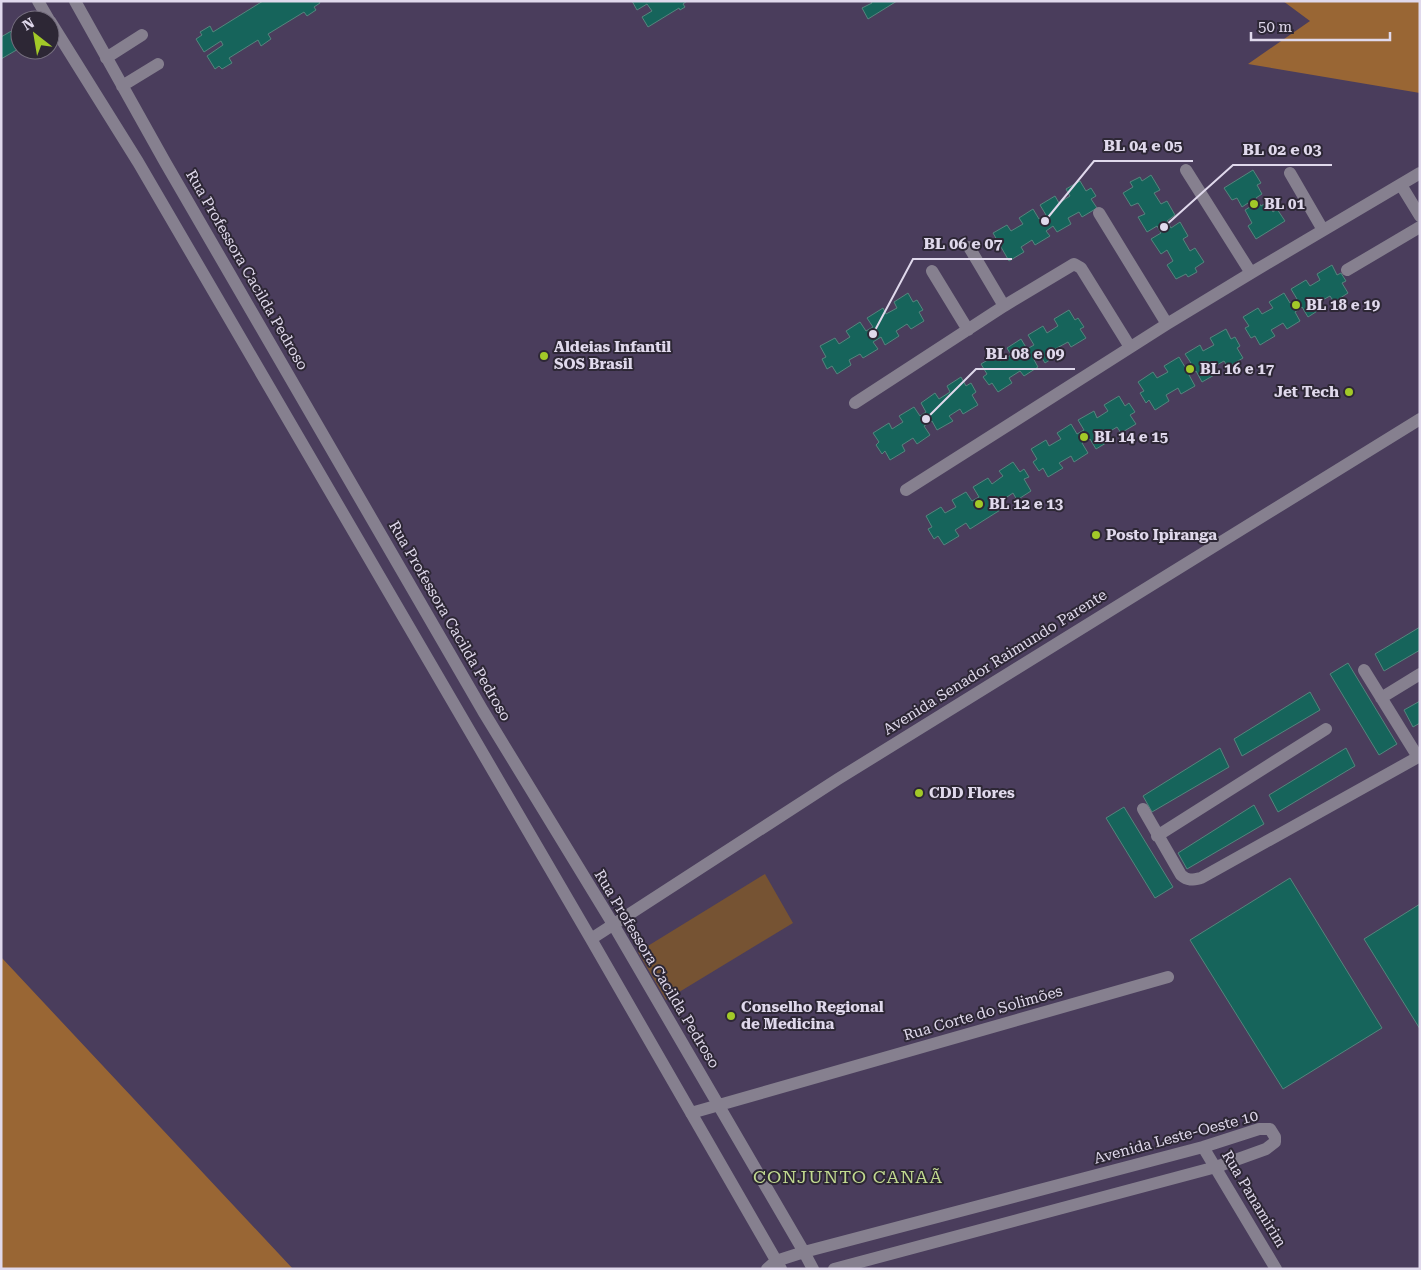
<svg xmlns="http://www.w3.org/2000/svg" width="1421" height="1270" font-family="'Roboto Serif',serif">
  <rect width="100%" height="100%" fill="#4a3d5c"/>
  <path fill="#765333" d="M765 874 793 923 666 1000 638 952Z"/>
  <path fill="#996634" d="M1283 1H1420V93L1248 64 1310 21Z
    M1 957 293 1269H1Z"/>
  <path fill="#16645b" stroke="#55857d" d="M263 1H319L320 3 314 7 316 10 307 16 304 12 268 34 271 39 261 46 258 40 229 58 232 63 222 69 219 66 215 69 207 56 223 45 221 41 204 52 196 39 202 35 200 32 210 26 213 32Z
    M632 1H687L683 4 685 7 680 10 679 8 648 27 642 17 652 11 647 4 637 10Z
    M871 1H897L868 19 862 8 872 3Z
    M20 26V48L1 59V37Z
    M1253 170 1261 183 1257 185 1262 194 1256 198 1261 206 1267 202 1273 212 1277 209 1285 221 1256 239 1248 226 1252 223 1245 210 1250 207 1248 203 1242 207 1237 198 1232 200 1224 188Z
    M1151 175 1160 190 1154 193 1161 204 1167 201 1175 215 1167 221 1171 228 1180 222 1188 236 1183 239 1190 251 1195 248 1204 262 1195 268 1197 272 1188 277 1186 274 1176 279 1167 265 1173 261 1167 250 1161 254 1151 239 1161 233 1157 226 1147 232 1138 217 1145 214 1138 203 1131 206 1123 193 1133 187 1130 182 1140 177 1142 181Z
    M1080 181 1086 191 1091 188 1096 196 1091 199 1097 208 1082 217 1079 212 1068 218 1071 224 1057 232 1053 226 1046 231 1050 236 1035 245 1032 240 1021 247 1024 252 1009 261 993 233 1007 225 1011 231 1023 224 1019 218 1033 209 1039 219 1046 215 1040 205 1055 196 1059 203 1070 196 1066 189Z
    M1332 265 1337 275 1341 273 1346 281 1342 283 1348 293 1334 302 1330 296 1319 302 1322 308 1308 317 1302 307 1295 312 1300 321 1287 329 1283 323 1271 330 1275 336 1260 345 1255 336 1251 338 1245 328 1249 326 1243 317 1258 308 1262 314 1273 308 1269 302 1284 293 1290 303 1297 299 1291 289 1306 280 1310 286 1320 280 1317 274Z
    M908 293 913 302 917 300 923 310 919 312 924 321 911 329 907 324 896 331 899 336 885 345 881 337 873 342 878 349 863 358 860 354 849 360 851 365 837 374 832 366 827 369 822 359 826 357 820 346 835 338 839 344 850 337 846 331 860 322 866 331 873 327 867 318 883 308 886 314 897 308 894 302Z
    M1069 310 1075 320 1078 318 1084 327 1080 329 1086 338 1071 347 1068 342 1055 349 1059 354 1045 363 1040 355 1033 358 1038 367 1024 376 1020 371 1009 378 1012 383 998 392 992 383 989 385 983 377 987 374 981 364 996 355 1000 361 1011 355 1007 348 1021 339 1027 349 1034 345 1028 335 1043 326 1047 333 1058 326 1054 319Z
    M1226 329 1231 339 1235 337 1240 346 1237 348 1243 358 1228 367 1224 361 1213 367 1216 374 1202 382 1196 371 1189 375 1195 386 1181 394 1178 388 1166 395 1169 401 1155 410 1149 400 1146 403 1140 393 1144 391 1138 382 1153 372 1157 378 1168 372 1164 366 1179 357 1185 367 1191 363 1185 354 1200 345 1203 351 1214 345 1210 338Z
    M961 377 966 386 971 383 976 392 972 395 978 405 963 414 960 409 949 416 953 421 937 430 932 421 924 426 930 435 917 444 913 438 902 445 905 451 890 460 885 451 882 454 876 445 879 442 873 433 889 423 892 429 903 422 899 416 914 407 920 416 926 412 921 403 935 393 939 399 950 392 947 386Z
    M1119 396 1125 406 1129 403 1135 412 1130 415 1136 424 1121 433 1117 427 1107 433 1111 440 1096 449 1090 439 1082 443 1088 453 1074 462 1071 456 1059 463 1063 468 1048 477 1043 468 1039 471 1033 462 1037 459 1031 449 1046 440 1049 446 1061 439 1057 433 1071 424 1077 434 1084 430 1078 420 1094 411 1097 418 1108 411 1104 405Z
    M1013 462 1020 472 1024 469 1029 477 1024 479 1031 491 1017 500 1013 493 1001 501 1005 507 970 529 966 523 955 530 959 536 944 545 938 536 934 539 928 529 932 527 926 516 941 507 945 513 956 507 952 500 966 492 972 501 979 497 973 487 988 478 992 484 1003 476 999 471Z
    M1420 627V650L1384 671 1375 654Z
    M1348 663 1397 744 1379 755 1330 674Z
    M1310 692 1320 710 1242 756 1234 739Z
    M1420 701V723L1413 727 1404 710Z
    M1220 748 1229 767 1152 812 1143 796Z
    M1346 748 1355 766 1278 812 1269 795Z
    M1254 805 1264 824 1187 869 1178 853Z
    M1124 807 1173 887 1155 898 1106 818Z
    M1290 878 1382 1028 1283 1089 1190 940Z
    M1420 904V1029L1364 939Z"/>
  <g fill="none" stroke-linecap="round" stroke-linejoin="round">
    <path stroke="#86808f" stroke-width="12" d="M38 1 49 20
      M75 1 165 162 483 711 613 924 804 1252 813 1269
      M50 21 138 162 591 939 781 1269
      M106 58 142 35
      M122 86 158 64
      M1186 170 1251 273
      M1290 173 1323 230
      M1401 185 1420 216
      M1099 213 1167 324
      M969 247 1004 306
      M1347 270 1420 227
      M932 271 968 330
      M855 403 1004 306 1074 264 1081 268 1130 347
      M906 490 1167 324 1251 273 1420 173
      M1364 670 1418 757
      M1381 698 1420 674
      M1143 809 1181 875C1188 881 1192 880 1201 878L1420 756
      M1157 836 1326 729
      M591 939 838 779 1420 419
      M691 1113 1168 977
      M1203 1147 1276 1269
      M767 1269 776 1261 804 1252 1203 1147 1259 1129H1270L1275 1137V1142L1266 1149 1216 1167 834 1269"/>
  </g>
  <g fill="#a2c928" stroke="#2d2735" stroke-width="2">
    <circle cx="1254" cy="204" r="5"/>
    <circle cx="1296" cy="305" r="5"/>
    <circle cx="544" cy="356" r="5"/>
    <circle cx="1190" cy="369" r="5"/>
    <circle cx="1349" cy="392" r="5"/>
    <circle cx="1084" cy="437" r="5"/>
    <circle cx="979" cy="504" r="5"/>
    <circle cx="1096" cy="535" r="5"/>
    <circle cx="919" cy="793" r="5"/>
    <circle cx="731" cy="1016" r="5"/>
  </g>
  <g text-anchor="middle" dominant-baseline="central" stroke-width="4" stroke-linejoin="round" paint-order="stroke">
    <g font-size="15" font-weight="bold" fill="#e0d9ec" stroke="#2d2735" text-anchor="start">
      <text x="1264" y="204">BL 01</text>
      <text x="1306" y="305">BL 18 e 19</text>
      <text x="554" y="347">Aldeias Infantil<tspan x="554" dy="17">SOS Brasil</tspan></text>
      <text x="1200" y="369">BL 16 e 17</text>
      <text x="1339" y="392" text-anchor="end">Jet Tech</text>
      <text x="1094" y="437">BL 14 e 15</text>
      <text x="989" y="504">BL 12 e 13</text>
      <text x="1106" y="535">Posto Ipiranga</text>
      <text x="929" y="793">CDD Flores</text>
      <text x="741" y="1007">Conselho Regional<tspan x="741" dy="17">de Medicina</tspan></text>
    </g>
    <g font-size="15" fill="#e0d9ec" stroke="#2d2735">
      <text transform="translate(247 270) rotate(60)">Rua Professora Cacilda Pedroso</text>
      <text transform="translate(450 621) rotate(60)">Rua Professora Cacilda Pedroso</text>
      <text transform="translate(995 662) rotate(-32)">Avenida Senador Raimundo Parente</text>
      <text transform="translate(657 969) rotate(59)">Rua Professora Cacilda Pedroso</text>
      <text transform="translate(983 1013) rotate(-16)">Rua Corte do Solimões</text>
      <text transform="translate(1176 1137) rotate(-15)">Avenida Leste-Oeste 10</text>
      <text transform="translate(1254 1199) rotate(59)">Rua Panamirim</text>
    </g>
    <g font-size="18" letter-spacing="1" fill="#c2da90" stroke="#2d2735">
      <text x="848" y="1176">CONJUNTO CANAÃ</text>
    </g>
  </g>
  <path fill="none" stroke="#e0d9ec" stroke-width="2" d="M1045 221L1094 161H1193M1164 227L1233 165H1332M873 334L913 259H1012M926 419L976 369H1075"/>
  <g fill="#e0d9ec" stroke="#2d2735" stroke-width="2">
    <circle cx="1045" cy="221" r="5"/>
    <circle cx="1164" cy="227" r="5"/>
    <circle cx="873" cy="334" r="5"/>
    <circle cx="926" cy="419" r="5"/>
  </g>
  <g font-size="16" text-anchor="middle" font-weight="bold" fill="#e0d9ec" stroke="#2d2735" stroke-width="4" stroke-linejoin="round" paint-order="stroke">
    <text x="1143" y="151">BL 04 e 05</text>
    <text x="1282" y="155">BL 02 e 03</text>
    <text x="963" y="249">BL 06 e 07</text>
    <text x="1025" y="359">BL 08 e 09</text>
  </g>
  <rect width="1421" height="1270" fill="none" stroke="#e0d9ec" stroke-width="5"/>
  <g transform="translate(35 35) rotate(329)"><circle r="24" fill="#2d2735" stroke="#756e7e"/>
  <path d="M0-4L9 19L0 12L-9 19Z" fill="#a2c928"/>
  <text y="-8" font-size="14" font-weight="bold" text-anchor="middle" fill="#e0d9ec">N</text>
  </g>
  <path d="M1251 32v8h139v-8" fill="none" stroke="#e0d9ec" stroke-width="2.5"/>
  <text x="1258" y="32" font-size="15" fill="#e0d9ec" stroke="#2d2735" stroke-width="4" paint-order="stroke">50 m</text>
</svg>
